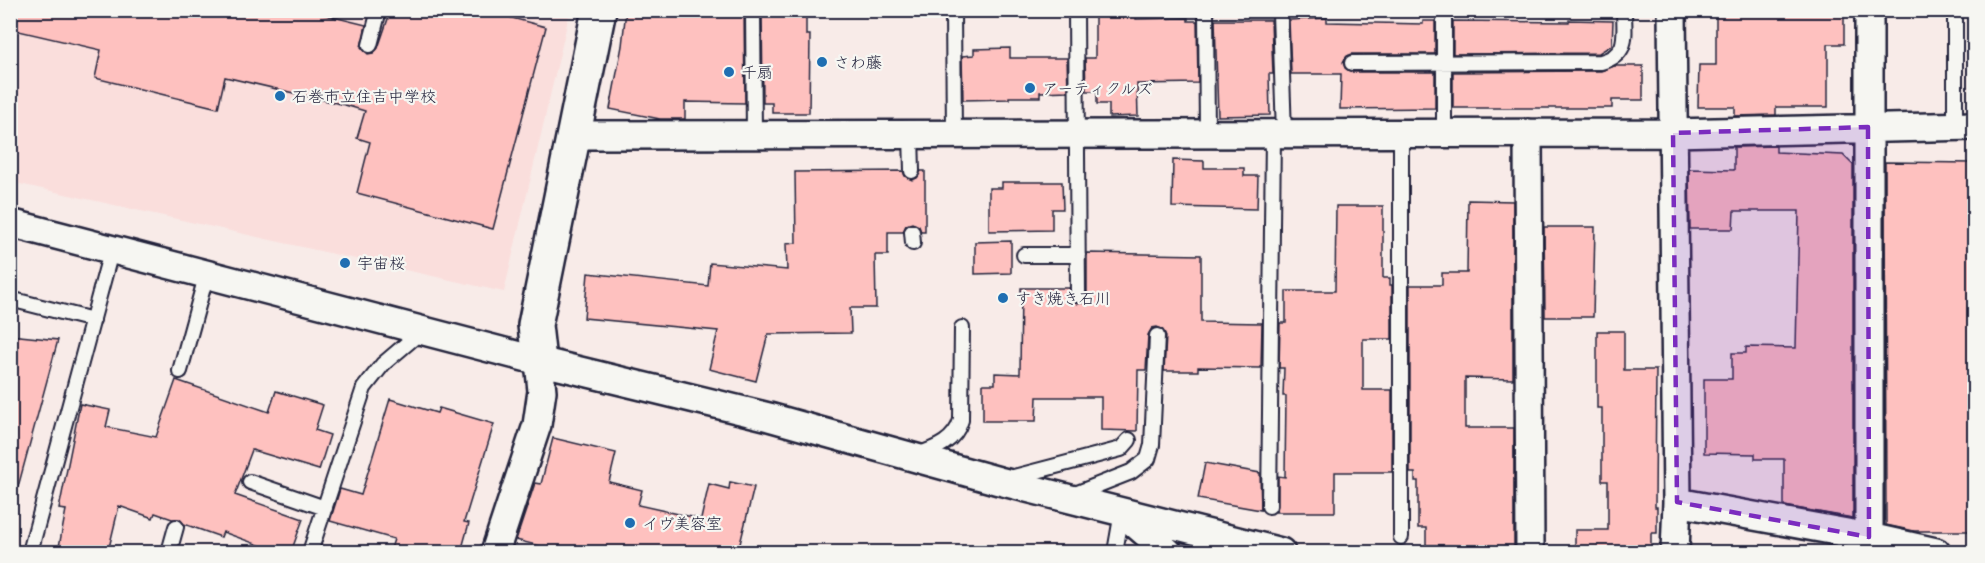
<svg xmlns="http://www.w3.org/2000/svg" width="1985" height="563" font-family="'Shantell Sans','Klee One',sans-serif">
  <rect width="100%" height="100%" fill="#f8ebe8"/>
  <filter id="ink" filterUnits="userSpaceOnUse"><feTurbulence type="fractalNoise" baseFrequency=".0167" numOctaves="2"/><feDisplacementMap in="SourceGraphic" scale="12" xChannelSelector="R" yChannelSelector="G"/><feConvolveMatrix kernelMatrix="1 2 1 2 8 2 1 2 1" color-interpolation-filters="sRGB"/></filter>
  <g filter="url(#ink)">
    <path fill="#fadedc" d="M11 11H570L504 292 11 182Z"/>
    <path fill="#fec1bf" stroke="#22223b" stroke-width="1.5" d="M10 10H305L366 25 361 47 368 54 373 53 378 48 391 10H482L546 27 493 229 357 193 370 142 357 138 365 111 345 105 225 77 218 108 95 78 101 50 10 29Z
      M626 10H744L745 103 685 102V119H660L610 109 622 46Z
      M762 10H806V35H810L809 113H772V103H763Z
      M1716 10H1844V44H1828V107H1776V115L1735 116V107H1698L1699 65H1716Z
      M1095 11H1136V19L1188 18V21H1197L1198 83 1137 84 1138 116 1109 117V104H1097V91H1086L1085 58H1095Z
      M1327 18V22L1423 24V21H1435V54H1352L1347 56 1343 62 1345 68 1352 72H1435V108L1340 109 1341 74H1291L1289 20Z
      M1215 20H1271L1273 74H1269L1270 115 1218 116Z
      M1569 20 1613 21 1612 45 1599 53 1453 54V21L1569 22Z
      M1010 48V58H1067L1068 91 1040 92V97H1009V99L963 100 962 56 974 55V49Z
      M1614 66H1643V100H1612V108H1453V72L1601 71Z
      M1776 146V152L1843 155 1853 165V518L1784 506V459H1755V454L1704 453V379H1732V353H1746V347L1796 348 1799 211H1734L1733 229H1690L1689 169 1734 170V147Z
      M1173 160 1204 161V168H1244V176H1258L1257 209 1172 207Z
      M1885 162 1974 163V531H1914L1886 525Z
      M903 171 905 176 912 180 917 178 921 171H925V232H921L919 226 912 223 906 225 903 232H888V255H875L876 308H850L851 333 768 334 756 381 709 369 718 331 584 318 588 273 708 286 710 263 787 270 786 244 796 243 795 172Z
      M1002 182H1062L1063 209H1052V230L989 231V188H1002Z
      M1468 200 1513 201V379L1465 378V428H1514V552H1472V546L1426 545V528H1418V481H1415V473H1410V285H1442V273H1467Z
      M1336 206H1383V278H1390V285H1392V339H1363V390H1392V472H1335V512H1276L1278 506V476L1285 477 1286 396H1283L1284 368H1279L1280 323H1286V291H1335Z
      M1544 227H1595L1593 317H1545Z
      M1011 241V273L975 274V242Z
      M1087 253 1201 255V322L1262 323 1261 368 1198 367V371H1164L1166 336 1162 329 1157 327 1152 328 1148 335 1146 370H1138L1137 431 1101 430V397H1037L1036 421H983V384H995V373L1020 374 1021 288H1069L1071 300 1077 304 1082 303 1087 295Z
      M1597 331H1624V370H1656L1655 507H1657V533H1651V552H1575V530H1608V481H1602V408H1597Z
      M10 335 58 340 18 487 10 486Z
      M176 380 269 412 276 391 323 405 315 430 330 435 319 470 252 450 235 495 303 519 291 552H278L223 532 221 537 184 524 179 519H172L155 513 153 518 119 506 108 552H58L66 510 59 509 80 404 110 410 106 427 156 437Z
      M390 399 437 413 439 408 494 424 464 522 469 523 461 552H390L394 539 330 521 340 489 361 495Z
      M553 438 616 453 609 482 642 490 638 505 701 519 709 484 729 489 730 482 754 487 738 552H539L540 546 516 540 535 483 541 484Z
      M1205 463 1260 473 1261 510 1198 499Z"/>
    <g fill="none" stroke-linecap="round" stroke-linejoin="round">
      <defs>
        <path id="lane" d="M753 10 754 135
          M953 10 954 135
          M1076 10 1078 295
          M1206 10 1207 134
          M1444 10V134
          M1955 10V126
          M1280 13 1284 134
          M370 45 379 10
          M1352 63 1601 62C1630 54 1624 35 1624 10
          M911 135 912 171
          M912 232 913 243
          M1024 255H1078
          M10 299 93 320
          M180 371 207 273
          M917 455C937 448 955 441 961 420L962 328
          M1010 478 1121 449 1129 440
          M250 482 325 508
          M1070 496 1131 472 1148 459 1152 445 1157 336
          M1269 506 1273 134
          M1401 537V133
          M30 552 112 248
          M169 552 176 527
          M310 552 364 388 383 364 423 330
          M1115 552 1122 512"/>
        <path id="street" d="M1672 10 1677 502 1675 552
          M1869 10V537
          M1528 133 1530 552
          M572 135 1673 133 1974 126
          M10 223 539 361 769 417 999 481 1281 552
          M1677 502 1869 537 1936 552
          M1125 515 1168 552
          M495 552 537 425 542 391 539 361"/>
        <path id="secondary" d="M539 361 535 325 599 10"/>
      </defs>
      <use href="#lane" stroke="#22223b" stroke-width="18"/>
      <use href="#street" stroke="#22223b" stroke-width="32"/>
      <use href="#secondary" stroke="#22223b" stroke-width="38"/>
      <use href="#lane" stroke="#f6f6f2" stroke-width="14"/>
      <use href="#street" stroke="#f6f6f2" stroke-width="27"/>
      <use href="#secondary" stroke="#f6f6f2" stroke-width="33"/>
    </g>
  </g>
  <path fill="#7b2cbf" fill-opacity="0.2" stroke="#7b2cbf" stroke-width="4.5" stroke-dasharray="12 8" stroke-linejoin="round" d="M1868 127 1869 537 1677 502 1673 133Z"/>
  <g fill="#1f6fb2" stroke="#f6f6f2" stroke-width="2">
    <circle cx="822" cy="62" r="6"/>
    <circle cx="729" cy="72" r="6"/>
    <circle cx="1030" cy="88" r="6"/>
    <circle cx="280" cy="96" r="6"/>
    <circle cx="345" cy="263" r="6"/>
    <circle cx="1003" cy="298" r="6"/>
    <circle cx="630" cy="523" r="6"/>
  </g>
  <g text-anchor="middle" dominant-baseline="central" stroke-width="4.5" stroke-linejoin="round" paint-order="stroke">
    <g font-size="16" fill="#22223b" stroke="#f6f6f2" text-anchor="start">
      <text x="834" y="62">さわ藤</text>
      <text x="741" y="72">千扇</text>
      <text x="1042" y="88">アーティクルズ</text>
      <text x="292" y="96">石巻市立住吉中学校</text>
      <text x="357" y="263">宇宙桜</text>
      <text x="1015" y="298">すき焼き石川</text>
      <text x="642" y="523">イヴ美容室</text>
    </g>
  </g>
  <rect width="1985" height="563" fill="none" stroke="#f6f6f2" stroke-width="36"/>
  <rect x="18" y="18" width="1949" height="527" fill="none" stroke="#22223b" stroke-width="2" filter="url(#ink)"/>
</svg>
